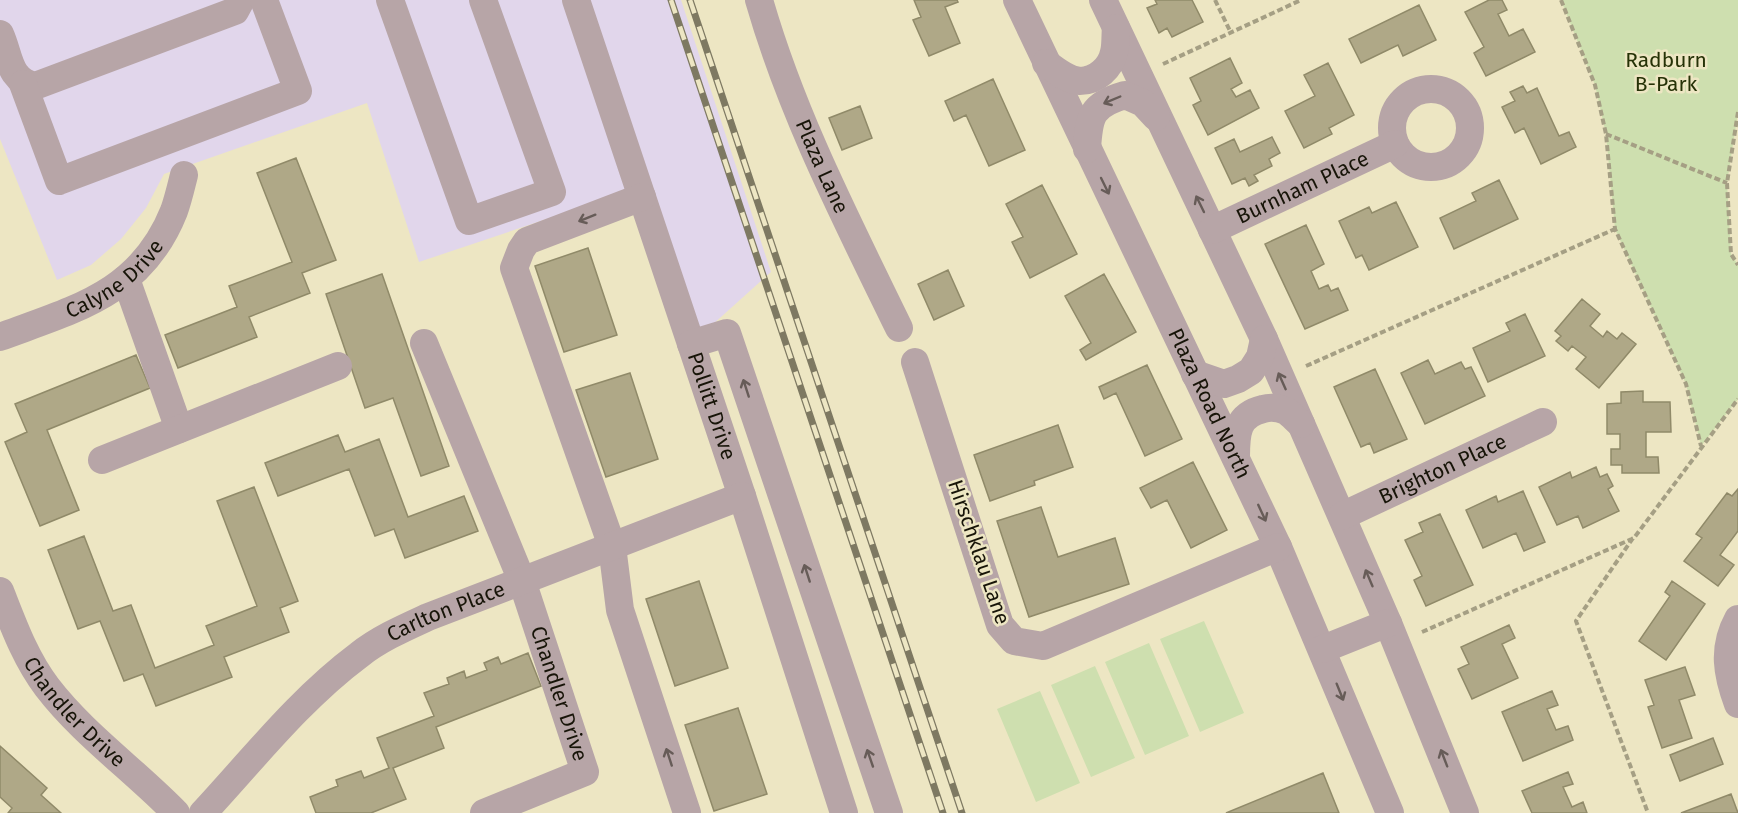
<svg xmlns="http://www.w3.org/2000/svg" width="1738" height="813" font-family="'Fira Sans',sans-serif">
  <rect width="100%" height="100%" fill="#ede6c3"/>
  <path fill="#e1d6eb" d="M0 0H681L771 272 691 344 639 188 419 262 367 103 164 174 146 208 121 239 91 265 57 280 0 139Z"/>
  <path fill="#cedfaf" d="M1561 0H1738V112L1727 183 1731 254 1738 265V399L1701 446 1686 384 1615 229 1606 134 1595 85Z
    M1204 621 1244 713 1200 732 1160 639Z
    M1149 643 1189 736 1145 755 1105 662Z
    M1095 666 1135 758 1091 777 1051 685Z
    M1040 691 1080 783 1036 802 997 709Z"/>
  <path fill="#afa887" stroke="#908a69" stroke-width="1.5" d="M914 0H957L958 2 945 7 960 43 929 56 913 20 921 17Z
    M1155 0H1192L1203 22 1172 37 1167 28 1159 33 1147 8 1157 4Z
    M1489 0H1502L1507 10 1498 14 1509 36 1523 29 1535 52 1486 76 1474 53 1484 47 1465 12Z
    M1419 5 1436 40 1403 56 1398 45 1361 63 1349 39Z
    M1230 58 1242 83 1231 89 1236 97 1250 90 1259 108 1208 135 1193 105 1201 101 1190 78Z
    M1328 63 1354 115 1329 128 1332 134 1304 148 1285 111 1315 96 1304 75Z
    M993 79 1025 150 989 166 966 115 954 121 945 101Z
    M1523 86 1527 93 1537 88 1559 136 1569 132 1576 147 1541 164 1524 128 1515 133 1502 107 1515 101 1510 92Z
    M860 106 872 138 842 150 829 118Z
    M1272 137 1280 153 1269 159 1272 166 1254 175 1258 181 1249 186 1245 178 1232 184 1215 148 1234 139 1240 152Z
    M296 158 336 260 302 273 310 293 249 317 257 337 178 368 165 335 237 307 229 286 292 262 257 173Z
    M1499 180 1518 219 1454 249 1440 218 1476 201 1472 193Z
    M1042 185 1077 254 1030 278 1012 242 1023 237 1006 204Z
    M1396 202 1418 247 1369 270 1362 255 1356 258 1339 221 1369 207 1372 213Z
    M1306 225 1324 264 1311 271 1319 289 1328 285 1331 291 1338 288 1348 310 1305 329 1265 244Z
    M588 248 617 335 564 352 535 266Z
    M948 270 964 306 934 320 918 284Z
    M382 274 449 466 421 476 393 398 365 408 326 294Z
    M1104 274 1136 332 1086 360 1080 350 1091 343 1065 296Z
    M1582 299 1600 314 1590 326 1603 337 1607 331 1617 339 1622 333 1636 344 1599 388 1576 369 1586 357 1572 346 1568 351 1556 341 1561 336 1555 331Z
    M1525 314 1545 356 1488 382 1473 348 1510 331 1506 323Z
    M136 355 150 388 47 430 79 510 40 526 5 442 27 432 15 404Z
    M1428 360 1435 374 1461 362 1465 369 1471 367 1485 396 1425 424 1401 373Z
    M1147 365 1182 439 1145 456 1116 393 1104 399 1099 387Z
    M1375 369 1407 439 1374 453 1370 443 1361 447 1334 387Z
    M630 373 658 459 606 477 576 390Z
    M1643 391V402H1670L1671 432H1646V457H1658L1659 473H1622V465H1611V449H1620V434H1607V404L1621 403V392Z
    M1058 425 1073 467 1034 481 1035 485 990 501 974 455Z
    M338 435 345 452 379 439 408 517 464 496 478 531 405 558 394 529 375 536 349 469 278 496 265 463Z
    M1193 462 1227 530 1191 548 1167 500 1151 508 1140 488Z
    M1596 467 1600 477 1607 474 1613 486 1608 489 1619 511 1583 528 1578 516 1557 525 1539 487 1570 472 1572 478Z
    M254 487 298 601 280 608 289 632 224 657 232 677 156 706 143 674 124 681 100 621 78 629 48 550 84 536 113 611 131 605 155 668 214 645 206 626 257 606 217 501Z
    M1738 489V531L1720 555 1734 565 1718 586 1684 561 1702 538 1696 534 1727 493 1732 496Z
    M1523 491 1545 542 1524 551 1516 533 1483 548 1466 510 1496 496 1498 502Z
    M1041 507 1058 557 1115 538 1129 584 1029 617 997 521Z
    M1440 514 1473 585 1426 606 1414 580 1422 576 1405 540 1423 532 1419 523Z
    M699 581 728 668 675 686 646 599Z
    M1672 581 1705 604 1666 660 1639 641 1670 596 1665 592Z
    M1509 625 1515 638 1502 644 1518 678 1472 699 1458 669 1469 664 1461 647Z
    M528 653 541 686 436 727 444 748 393 768 406 799 371 813H316L310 797 338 786 336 780 361 771 364 778 389 768 377 738 434 716 424 693 449 684 447 678 464 671 466 678 487 670 484 663 498 657 501 664Z
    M1685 667 1695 695 1679 700 1692 738 1662 748 1648 707 1654 705 1645 680Z
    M1552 691 1558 705 1547 709 1556 730 1568 726 1573 740 1523 761 1502 712Z
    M738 708 767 794 714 811 685 725Z
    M1713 738 1723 764 1680 781 1670 755Z
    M0 746 47 788 41 795 61 813H8L12 808 0 797Z
    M1568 772 1573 784 1563 787 1572 807 1583 802 1587 813H1532L1522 791Z
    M1323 773 1339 813H1226Z
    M1731 794 1738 813H1681Z"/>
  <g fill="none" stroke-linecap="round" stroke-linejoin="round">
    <path stroke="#a59f84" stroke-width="4" stroke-dasharray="6 3" stroke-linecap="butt" d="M1215 0 1231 33
      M1561 0 1595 85 1606 134 1615 229 1686 384 1701 446
      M1163 64 1301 0
      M1738 112 1727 183 1731 254 1738 265
      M1606 134 1727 183
      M1306 366 1615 229
      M1633 538 1576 621 1648 813
      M1422 632 1634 538 1738 399"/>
    <g stroke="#b7a5a7" stroke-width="28">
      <path d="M390 0 469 221 552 192 483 0"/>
      <path id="s1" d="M576 0 742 496 844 813"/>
      <path id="s2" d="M759 0C792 115 847 221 899 328"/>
      <path id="s3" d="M1017 0 1278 547 1390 813"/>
      <path d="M1103 0 1264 339 1388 623 1465 813"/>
      <path d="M0 34C10 56 8 80 35 86L235 11 241 0"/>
      <path d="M1046 63C1055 70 1067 80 1080 81 1096 81 1111 68 1114 52 1116 45 1115 36 1116 28"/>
      <path d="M23 84 59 181 298 91 264 0"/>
      <circle cx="1431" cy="128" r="39"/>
      <path d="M1087 149C1089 116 1091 105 1125 95L1143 103 1156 117"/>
      <path d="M642 197 527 241 521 250 514 268 612 546 620 610 687 813"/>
      <path id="s4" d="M1212 230 1395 144"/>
      <path d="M126 279 179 429"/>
      <path id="s5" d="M0 337C75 309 141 294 174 211 178 200 181 187 184 175"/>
      <path id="s6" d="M424 343 522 581 585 772 484 813"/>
      <path d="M691 344 727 333 889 813"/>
      <path d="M915 362 1000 625 1014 641 1043 646 1278 547"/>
      <path d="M1195 374 1224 384 1238 379 1251 371 1260 357 1264 339"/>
      <path d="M1236 457C1236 433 1237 415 1263 409 1270 407 1279 408 1286 411 1291 414 1296 420 1301 424"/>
      <path d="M102 460 338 366"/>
      <path id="s7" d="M1342 516 1543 422"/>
      <path id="s8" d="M0 591C13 624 25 658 47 687 83 734 134 770 176 813"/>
      <path d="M1738 619C1722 648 1727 675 1738 704"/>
      <path d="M1323 649 1388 623"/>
      <path id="s9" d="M203 813C253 759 300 699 359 655 379 639 404 628 428 617L742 496"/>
    </g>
    <defs>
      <path id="rail" d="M671 0 943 813
        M690 0 962 813"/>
    </defs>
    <use href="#rail" stroke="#7e7962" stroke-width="7"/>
    <use href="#rail" stroke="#ede6c3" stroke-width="4.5" stroke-dasharray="14" stroke-linecap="butt"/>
  </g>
  <defs><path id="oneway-shaft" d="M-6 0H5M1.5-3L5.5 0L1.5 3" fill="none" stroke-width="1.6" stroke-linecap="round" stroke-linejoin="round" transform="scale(1.5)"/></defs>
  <g stroke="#675c58">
    <use href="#oneway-shaft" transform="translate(1112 100) rotate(157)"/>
    <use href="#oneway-shaft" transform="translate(1105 186) rotate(64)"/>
    <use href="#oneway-shaft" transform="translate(1200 204) rotate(-116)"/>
    <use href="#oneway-shaft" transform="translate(587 218) rotate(158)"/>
    <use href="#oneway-shaft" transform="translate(1282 381) rotate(-114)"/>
    <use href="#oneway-shaft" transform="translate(746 388) rotate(-108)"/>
    <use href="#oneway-shaft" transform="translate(1262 513) rotate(65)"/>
    <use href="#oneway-shaft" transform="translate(807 573) rotate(-108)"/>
    <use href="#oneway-shaft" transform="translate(1369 578) rotate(-113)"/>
    <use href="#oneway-shaft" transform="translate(1340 692) rotate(68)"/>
    <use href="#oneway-shaft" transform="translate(669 757) rotate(-108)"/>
    <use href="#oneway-shaft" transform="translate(870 758) rotate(-109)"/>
    <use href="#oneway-shaft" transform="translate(1444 758) rotate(-111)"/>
  </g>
  <g text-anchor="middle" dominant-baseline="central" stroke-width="5" stroke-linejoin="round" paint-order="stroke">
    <g font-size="21" fill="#263207" stroke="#ede6c3">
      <text x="1666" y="60">Radburn<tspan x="1666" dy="24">B-Park</tspan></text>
    </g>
    <g font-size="21" fill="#171408" stroke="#ede6c3">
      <text stroke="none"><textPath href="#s2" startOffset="178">Plaza Lane</textPath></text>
      <text stroke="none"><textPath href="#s4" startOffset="100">Burnham Place</textPath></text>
      <text stroke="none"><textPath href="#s5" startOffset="130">Calyne Drive</textPath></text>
      <text stroke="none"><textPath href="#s3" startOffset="447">Plaza Road North</textPath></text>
      <text stroke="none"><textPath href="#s1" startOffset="428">Pollitt Drive</textPath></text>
      <text stroke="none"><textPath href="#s7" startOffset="111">Brighton Place</textPath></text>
      <text transform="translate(979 552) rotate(71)">Hirschklau Lane</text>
      <text stroke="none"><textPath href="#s9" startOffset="320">Carlton Place</textPath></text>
      <text stroke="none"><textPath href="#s6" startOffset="376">Chandler Drive</textPath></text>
      <text stroke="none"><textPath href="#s8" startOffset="144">Chandler Drive</textPath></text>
    </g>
  </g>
</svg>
